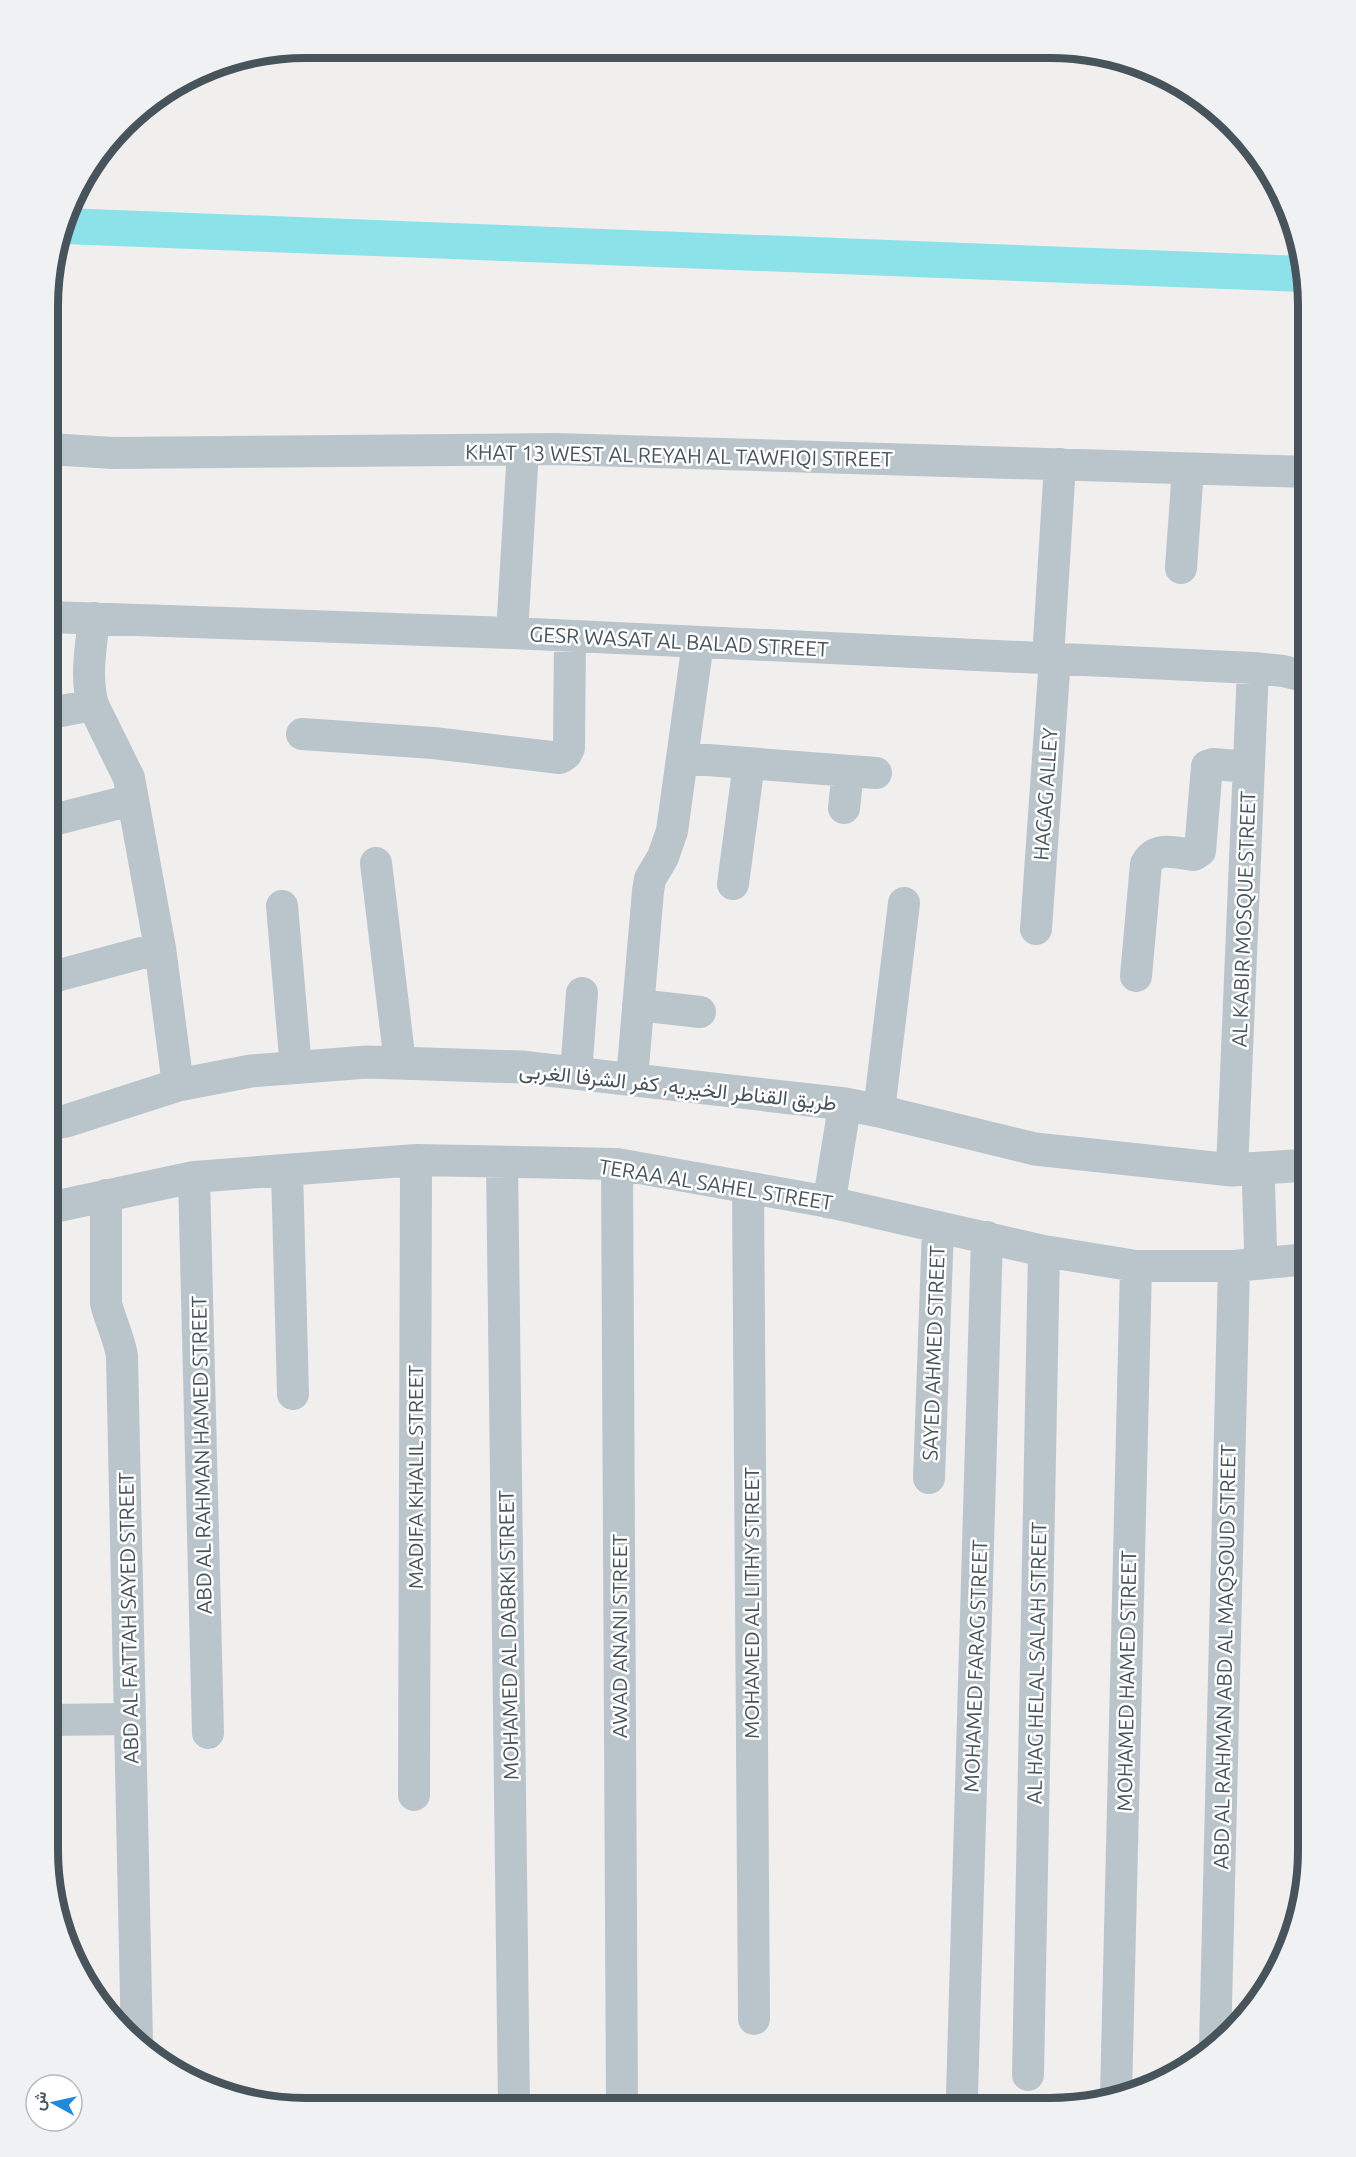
<svg xmlns="http://www.w3.org/2000/svg" width="1356" height="2157" font-family="Ubuntu,Vazirmatn,sans-serif">
  <rect width="100%" height="100%" fill="#f1eeee"/>
  <g fill="none" stroke-linecap="round" stroke-linejoin="round">
    <path stroke="#8ce2e9" stroke-width="36" d="M64 226 1302 274"/>
    <path stroke="#bac5cb" stroke-width="32" d="M50 449 112 453 556 449 1308 472
      M1181 568 1188 469
      M50 617 512 633 1253 668 1283 671 1308 677
      M94 618C91 648 85 676 93 705L129 778 160 948 178 1085
      M512 633 523 450
      M1048 658 1060 464
      M50 713 93 705
      M302 734 433 743 560 758 566 754 569 748 570 636
      M682 758 876 773
      M844 808 848 771
      M49 821 132 800
      M376 863 400 1063
      M733 884 749 763
      M282 906 296 1068
      M1036 929 1055 658
      M1136 976 1146 864C1156 845 1175 853 1194 855L1200 851 1207 766 1213 764 1249 767
      M49 978 160 948
      M638 1005 700 1012
      M576 1073 582 993
      M632 1079 648 891 650 879 663 857 672 831 698 642
      M879 1111 904 903
      M502 1162 514 2107
      M617 1164 622 2108
      M287 1170 293 1394
      M1232 1170 1253 668
      M194 1177 208 1733
      M748 1188 754 2019
      M106 1195V1303C110 1321 119 1337 122 1356L137 2043
      M49 1208 194 1177 416 1160 617 1164 829 1202 1044 1251 1136 1266H1234L1308 1259
      M929 1478 938 1227
      M48 1720 130 1719
      M414 1795 416 1160
      M1215 2048 1234 1266
      M1028 2075 1044 1251
      M962 2095 987 1237
      M1116 2096 1136 1266"/>
    <path stroke="#bac5cb" stroke-width="33" d="M49 1124 66 1121 178 1085 251 1071 367 1062 521 1067 845 1104 879 1111 1035 1149 1232 1170 1308 1165
      M1258 1169 1261 1263
      M829 1202 845 1104"/>
  </g>
  <g text-anchor="middle" dominant-baseline="central" stroke-width="5" stroke-linejoin="round" paint-order="stroke">
    <g font-size="21" fill="#47545b" stroke="#fff">
      <text transform="translate(679 455) rotate(1)">KHAT 13 WEST AL REYAH AL TAWFIQI STREET</text>
      <text transform="translate(679 641) rotate(3)">GESR WASAT AL BALAD STREET</text>
      <text transform="translate(1045 794) rotate(-86)">HAGAG ALLEY</text>
      <text transform="translate(1243 919) rotate(-88)">AL KABIR MOSQUE STREET</text>
      <text transform="translate(678 1086) rotate(6)">طريق القناطر الخيريه, كفر الشرفا الغربى</text>
      <text transform="translate(716 1184) rotate(9)">TERAA AL SAHEL STREET</text>
      <text transform="translate(933 1353) rotate(-88)">SAYED AHMED STREET</text>
      <text transform="translate(201 1455) rotate(-91)">ABD AL RAHMAN HAMED STREET</text>
      <text transform="translate(415 1477) rotate(-90)">MADIFA KHALIL STREET</text>
      <text transform="translate(751 1603) rotate(-90)">MOHAMED AL LITHY STREET</text>
      <text transform="translate(128 1618) rotate(-91)">ABD AL FATTAH SAYED STREET</text>
      <text transform="translate(508 1635) rotate(-91)">MOHAMED AL DABRKI STREET</text>
      <text transform="translate(619 1636) rotate(-90)">AWAD ANANI STREET</text>
      <text transform="translate(1224 1657) rotate(-89)">ABD AL RAHMAN ABD AL MAQSOUD STREET</text>
      <text transform="translate(1036 1663) rotate(-89)">AL HAG HELAL SALAH STREET</text>
      <text transform="translate(975 1666) rotate(-88)">MOHAMED FARAG STREET</text>
      <text transform="translate(1126 1681) rotate(-89)">MOHAMED HAMED STREET</text>
    </g>
  </g>
  <path d="M0 0H1356V2157H0ZM306 58H1050A248 248 0 0 1 1298 306V1850A248 248 0 0 1 1050 2098H306A248 248 0 0 1 58 1850V306A248 248 0 0 1 306 58Z" fill="#f0f1f2" fill-rule="evenodd"/>
  <path fill="none" stroke="#47545b" stroke-width="8" d="M306 58H1050A248 248 0 0 1 1298 306V1850A248 248 0 0 1 1050 2098H306A248 248 0 0 1 58 1850V306A248 248 0 0 1 306 58Z"/>
  <g transform="translate(54 2103) rotate(278)"><circle r="28" fill="#ffffff" stroke="#b5bbbd" stroke-width="1.5"/>
  <path d="M0-4.5L10 22L0 15L-10 22Z" fill="#1f8ada"/>
  <text y="-9" font-size="16" font-weight="bold" text-anchor="middle" fill="#47545b">ش</text>
  </g>
</svg>
